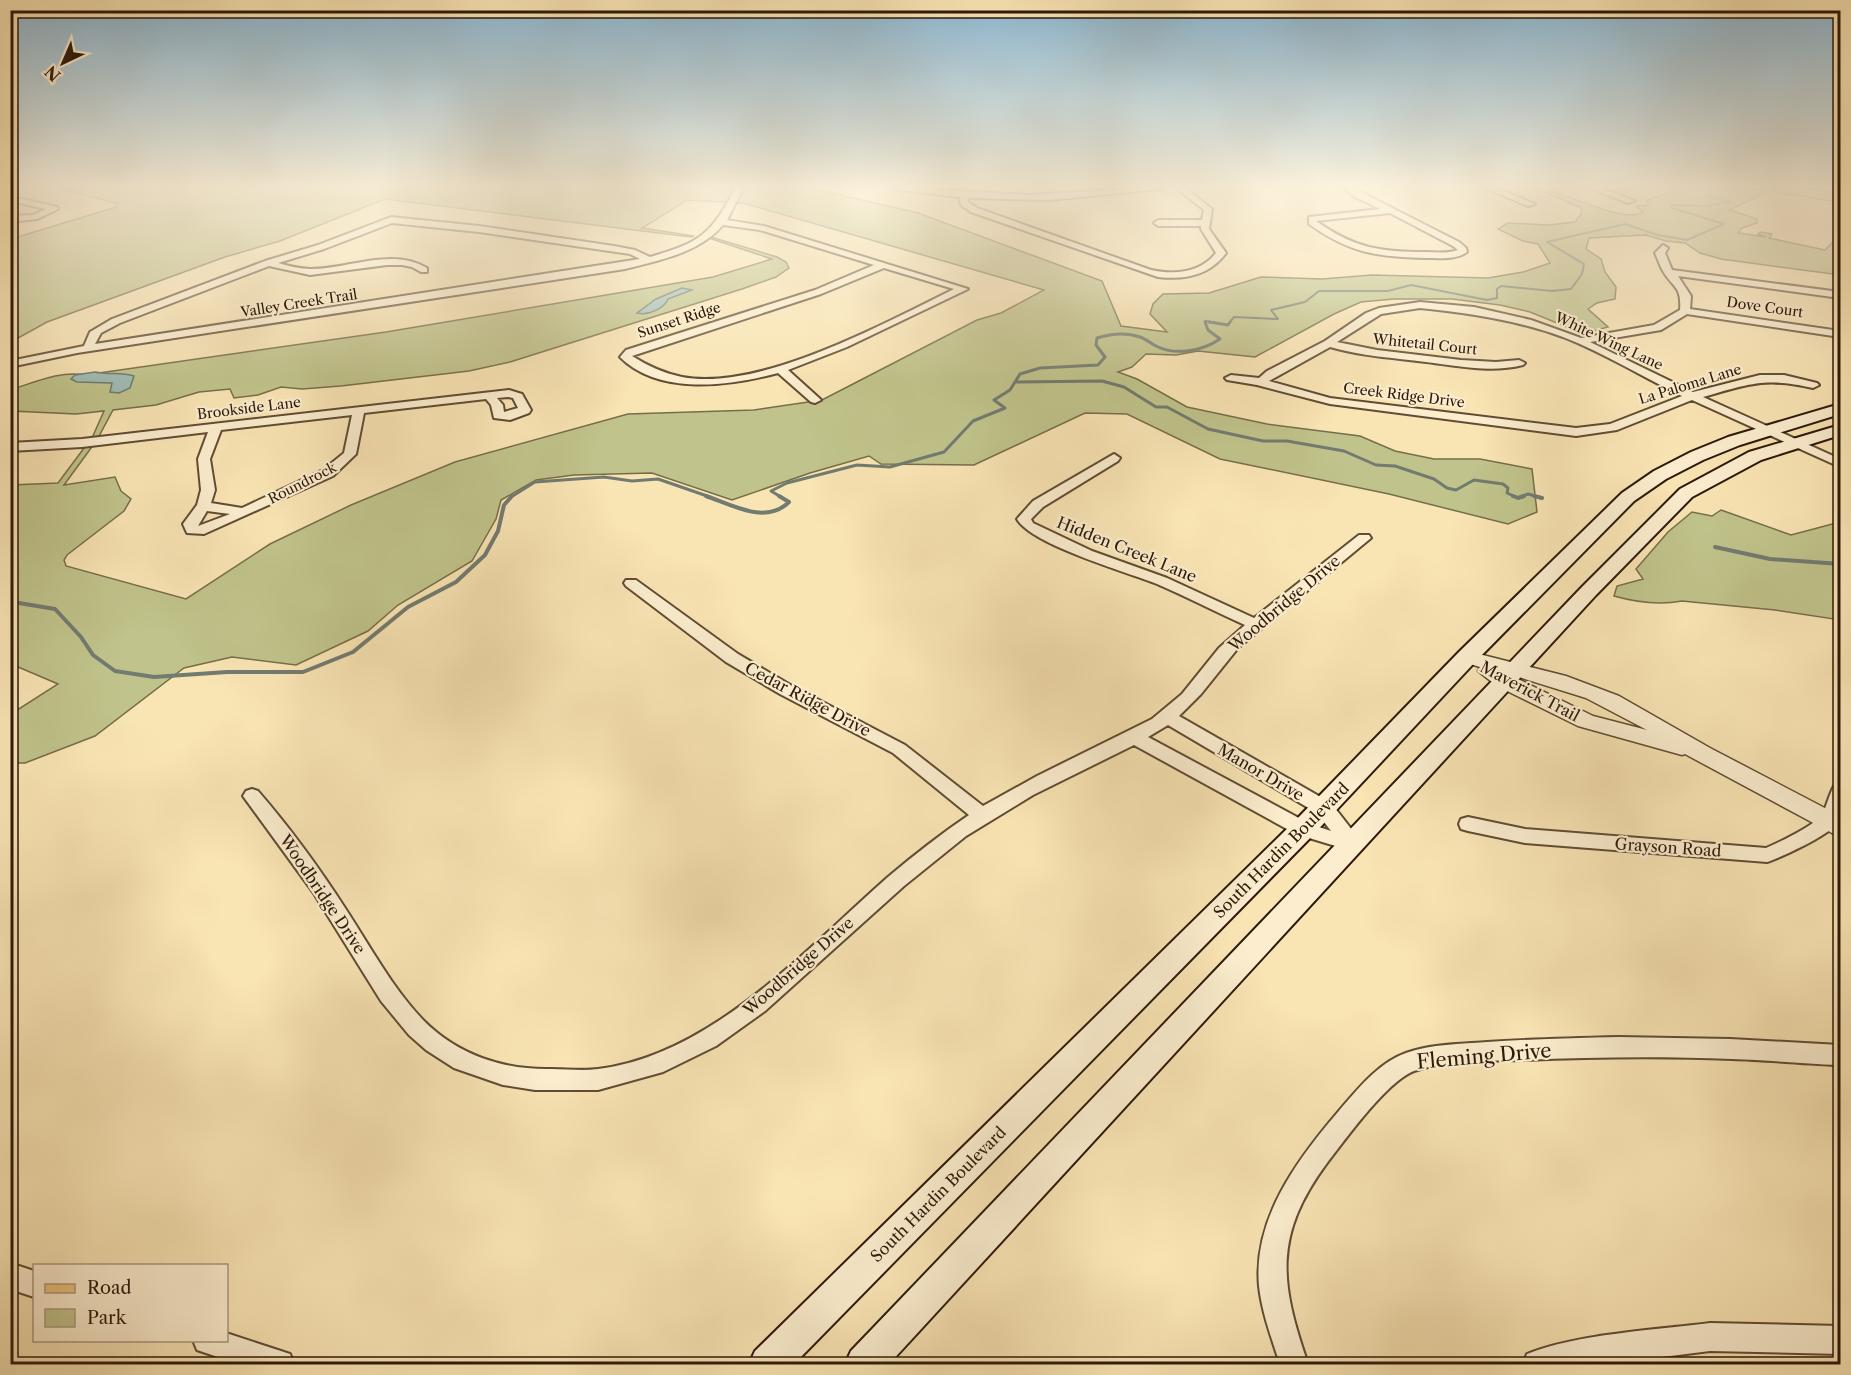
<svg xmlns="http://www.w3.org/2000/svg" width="1851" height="1375" font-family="'Libre Caslon Text',serif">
  <rect width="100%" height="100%" fill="#f9e4b4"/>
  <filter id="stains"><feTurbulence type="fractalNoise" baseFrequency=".00333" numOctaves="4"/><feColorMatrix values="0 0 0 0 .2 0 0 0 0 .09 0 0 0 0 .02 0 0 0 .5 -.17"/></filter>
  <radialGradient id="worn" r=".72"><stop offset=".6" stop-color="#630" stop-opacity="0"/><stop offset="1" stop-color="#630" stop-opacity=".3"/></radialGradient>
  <path fill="#c0c38b" stroke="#766e4a" stroke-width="1.5" d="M57 187H806L918 213 1102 281 1121 326 1167 332 1150 314 1153 304 1163 294 1209 293 1261 277 1322 279 1372 275 1488 278 1523 272 1550 263 1538 244 1523 241 1498 229 1508 223 1548 225 1575 222 1582 213 1581 208 1545 192 1547 190C1569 194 1623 224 1643 212L1636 206 1648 205 1647 200 1675 191 1672 187 1763 189 1766 192 1730 210 1757 219V223L1742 228 1738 233 1766 237 1758 234 1761 232 1772 234 1769 238 1825 250 1835 240 1840 242V254L1838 256 1840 257V275L1721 259 1700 253 1685 243 1666 241 1646 235 1589 238 1586 249 1601 259 1605 272 1616 287 1615 299 1597 303 1588 309 1608 327 1590 332 1569 328 1530 312 1500 305 1452 299H1394L1361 302 1334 314 1255 357 1198 351 1176 355 1146 354 1132 367 1118 372 1137 379 1187 407 1267 424 1360 436 1395 451 1434 459H1480L1532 469 1537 512 1508 524 1389 494 1220 459 1127 414 1085 413 974 465 881 464 869 456 810 473 732 500 652 473 574 475 536 480 501 500 496 519 472 561 398 605 368 631 296 665 232 657 184 668 95 736 25 763H11V714L58 684 11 664V485L58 483 87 444H94L64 485 115 477 121 491 131 499 124 511 67 555 64 560 66 566 186 599 270 544 351 505 455 462 628 414 754 410 822 400 977 320 1001 313 1044 290 743 203 687 200 642 228 694 236 691 237 385 199 280 241 225 257 47 322 11 342V239L116 207 118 204Z
    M711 237 777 257 786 262 789 268 776 277 742 289 510 362 469 371 341 386 302 389 281 387 258 395 234 398 230 389 199 392 156 405 113 410 98 438H92L104 411 76 414 11 411 10 390C33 383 61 370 85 375L386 332 713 277 772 259 709 238Z
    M1721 510 1791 535 1840 522V620L1775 610 1682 601C1660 605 1635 602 1614 596L1617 586 1643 579 1636 569 1668 532 1692 512 1712 516Z"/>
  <path fill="#a0bdb6" stroke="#727b71" stroke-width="1.5" d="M682 288 692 290 668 299C664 309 647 316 637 313L656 299Z
    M95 372C108 375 122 372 134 376L130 388 119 393 110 392 112 383 77 382 71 379 75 375Z"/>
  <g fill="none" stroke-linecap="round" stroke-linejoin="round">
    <path stroke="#727b71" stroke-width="2" d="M1206 323 1205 321 1218 323
      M1229 323 1234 317 1278 319 1271 310 1305 302 1319 291H1388L1411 285 1487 300 1497 298V289L1501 286 1552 291 1571 289 1582 274 1584 264 1547 242 1625 224 1658 235 1687 240 1724 224 1672 208 1670 205 1707 206 1730 202 1706 196 1717 187"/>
    <path stroke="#727b71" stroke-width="3" d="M1209 322 1228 325 1230 322
      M1017 382 1102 381 1124 387 1156 407H1167L1208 429 1263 441H1287L1344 451 1376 465 1395 466 1434 479 1447 488 1456 490 1474 480 1503 484 1508 488 1507 493 1516 497
      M511 497 535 482 604 477 632 481 658 479 710 497
      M781 497 771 491 787 483 857 465 890 467 944 452 973 421 1005 408 994 400 1010 390 1020 374 1040 368 1098 365 1105 357 1096 345 1097 338C1110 334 1126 332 1140 337 1146 339 1150 343 1156 346 1176 356 1202 351 1220 339L1208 330 1205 322
      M1520 497 1528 494 1539 497"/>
    <path stroke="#727b71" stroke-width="4" d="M706 496C732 505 766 525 789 502L779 496
      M1513 496 1518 498 1524 496
      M1534 496 1542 498
      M1715 547 1770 559 1840 564
      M10 598 13 602 55 609 81 637 93 655 115 671 154 677 227 672H303L353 652 408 607 456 582 485 555 498 531 504 505 512 496"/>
    <defs>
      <path id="minor" d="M736 187H744L727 220 764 226 968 289 847 347 788 370 819 398 821 400 815 403 811 402 778 373C730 386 659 396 620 357L626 350 815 290 874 265 760 230 723 225C699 253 660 260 625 269L77 353 10 367V361L84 346 90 332 112 319 265 261 318 245 391 217 479 226 614 246 635 250 650 257C702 242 711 234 736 187ZM392 223 479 232 630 254 640 259 95 344 101 333 120 323 269 266 310 275 387 265H402L412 267 421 272H427V268C392 247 348 269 311 269 300 269 289 266 278 263L324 249ZM884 268 954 289C885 323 759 392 682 377 663 373 648 366 632 356L821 294Z
        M888 187 1027 195 1164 187 1160 189 1049 200 968 198V202L977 208 1151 270C1175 275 1200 273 1216 253L1201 229V226H1158L1154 223 1158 220H1202L1204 210 1175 187H1184L1212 209 1209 229 1226 253C1209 276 1184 280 1158 277L971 212 961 205 960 197 892 189Z
        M1342 187H1351L1459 242 1466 248 1467 252C1456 260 1439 258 1426 258 1378 257 1349 253 1309 224V217L1380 209 1353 196ZM1390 213 1453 246 1458 250C1447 254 1436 252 1426 252 1380 252 1354 248 1316 221Z
        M1483 187H1494L1535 204 1528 206Z
        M1587 187H1599L1635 201 1628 203Z
        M10 196 57 207 58 209 37 219 10 222V216L33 215 46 209 10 201Z
        M1663 245 1668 248 1665 253 1672 270 1840 292V298L1678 276 1691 296 1690 309 1840 331V337L1687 314 1661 330 1590 342 1693 392 1760 375H1784L1817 383 1819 385 1813 388C1765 377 1749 384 1703 397L1840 459V467L1692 400 1617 430 1576 436 1330 404 1257 385 1227 380 1225 378 1231 375 1259 378 1267 371 1325 341 1366 313 1379 308 1420 302 1474 307 1531 320 1581 338 1654 325 1680 310C1682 286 1673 288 1663 271 1660 266 1658 259 1655 253ZM1420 308C1469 313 1516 320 1563 337 1604 353 1643 377 1682 396L1610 424 1576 428 1330 398 1269 381 1330 347C1361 356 1394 358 1426 362 1458 366 1491 373 1523 365L1525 363 1519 360 1496 362 1461 360 1377 350 1337 342 1381 314Z
        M509 390 522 394 531 410 529 413 510 420 494 418 491 405 486 399 364 413 356 454 333 476 204 534 187 533 183 524 197 505 201 490 198 459 208 432 82 447 10 451V443L82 439ZM508 397 513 398 518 408 504 412 503 405 497 398ZM352 415 344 453 323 470 242 508 211 503 215 490 210 459 221 430ZM207 511 230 514 198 526Z
        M1114 454 1120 458 1118 461 1043 507 1031 519 1033 523 1092 551 1167 578 1254 618 1359 535H1369L1371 538 1238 648 1201 694 1179 716 1331 803 1359 839 1362 844 1359 849 1352 851 1296 834 1134 745 1033 795 966 836 904 886 765 1011 716 1046 663 1072 598 1090H535L503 1085 454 1068 426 1050 409 1035 381 1001 313 892 243 796 246 791 252 789 258 791C291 829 320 869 347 911 371 948 393 989 424 1021 458 1055 504 1070 551 1069 566 1069 583 1071 598 1069 712 1055 806 949 888 877 914 855 941 834 969 815L893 753 780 694 726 662 626 586 624 583 626 580H636L738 654 792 686 905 745 983 806 1037 776 1152 719 1182 694 1219 648 1245 625C1216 612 1187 597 1157 584 1127 572 1032 545 1017 519L1033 501ZM1168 725 1317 813 1331 831 1310 824 1148 737Z
        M1840 785C1841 794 1844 814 1838 822 1830 835 1782 857 1767 862L1525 843 1468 831 1461 829 1459 824 1461 819 1468 817 1525 829 1766 848C1778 843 1818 824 1823 813 1827 805 1829 795 1834 786Z
        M1619 1037 1730 1039 1840 1045V1065C1804 1064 1768 1060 1732 1059 1662 1056 1592 1057 1522 1060 1490 1061 1445 1060 1414 1071 1387 1081 1345 1140 1327 1163 1273 1236 1280 1283 1308 1364H1280C1272 1339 1262 1313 1259 1286 1253 1219 1297 1160 1338 1112 1357 1090 1378 1063 1406 1053 1431 1044 1461 1044 1487 1042 1531 1039 1575 1038 1619 1037Z
        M10 1263 34 1271V1297L10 1289Z
        M1710 1323 1840 1326V1354L1710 1351 1607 1364H1523L1527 1354C1576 1334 1656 1330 1710 1323Z
        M226 1333 290 1354 294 1364H239L197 1350 193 1340H226Z"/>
      <path id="tertiary" d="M1467 651 1566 676 1619 696 1710 748 1840 816V836L1832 833 1685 754 1682 755 1578 726 1497 686 1478 671 1480 667 1460 661 1457 657 1460 653ZM1506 673 1586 698 1647 730 1593 716Z"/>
      <path id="secondary" d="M1840 404V414L1740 445 1703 460 1666 479 1634 501 1475 662 1312 836 794 1364H749L755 1351 1294 822 1459 652 1622 493 1654 471 1691 452 1728 437Z
        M1840 425V435L1761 460 1692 497 1596 595 889 1364H845L851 1351 1582 587 1680 489 1749 452Z"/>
      <path id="primary" d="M1768 187H1797L1840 194V202L1774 191Z"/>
    </defs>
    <use href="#minor" stroke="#604c34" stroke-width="4"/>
    <use href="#tertiary" stroke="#604c34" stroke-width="3"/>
    <use href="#secondary" stroke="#2d190a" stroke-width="4"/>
    <use href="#primary" stroke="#2d190a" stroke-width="2"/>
    <use href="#minor" fill="#fbedce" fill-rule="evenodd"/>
    <use href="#tertiary" fill="#fbedce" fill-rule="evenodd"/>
    <use href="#secondary" fill="#fbedce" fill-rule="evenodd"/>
    <use href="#primary" fill="#ecc27a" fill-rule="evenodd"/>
  </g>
  <linearGradient id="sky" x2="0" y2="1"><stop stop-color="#8bb8d4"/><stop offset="0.49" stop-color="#fcf3dd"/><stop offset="1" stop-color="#fcf3dd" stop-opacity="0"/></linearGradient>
  <rect width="1851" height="380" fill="url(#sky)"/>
  <g text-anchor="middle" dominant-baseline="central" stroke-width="4.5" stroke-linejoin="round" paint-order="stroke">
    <g font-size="14" fill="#2d190a" stroke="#fbedce">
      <text transform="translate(299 303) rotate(-9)">Valley Creek Trail</text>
      <text transform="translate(1765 307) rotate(8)">Dove Court</text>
      <text transform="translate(679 320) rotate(-18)">Sunset Ridge</text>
      <text transform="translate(1609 341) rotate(25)">White Wing Lane</text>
      <text transform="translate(1425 344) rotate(6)">Whitetail Court</text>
      <text transform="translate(1690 384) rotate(-17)">La Paloma Lane</text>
      <text transform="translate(1404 395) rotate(7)">Creek Ridge Drive</text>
      <text transform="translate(249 408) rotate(-7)">Brookside Lane</text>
      <text transform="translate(302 483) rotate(-27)">Roundrock</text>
    </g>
    <g font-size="16" fill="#2d190a" stroke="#fbedce">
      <text transform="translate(1127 549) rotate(22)">Hidden Creek Lane</text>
      <text transform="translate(1284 603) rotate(-40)">Woodbridge Drive</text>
      <text transform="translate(1530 691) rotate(28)">Maverick Trail</text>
      <text transform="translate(808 699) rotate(28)">Cedar Ridge Drive</text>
      <text transform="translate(1261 772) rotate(30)">Manor Drive</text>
      <text transform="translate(1668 847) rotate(4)">Grayson Road</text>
      <text transform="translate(1281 850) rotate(-45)">South Hardin Boulevard</text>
      <text transform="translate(323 894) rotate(56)">Woodbridge Drive</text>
      <text transform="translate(798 966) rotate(-41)">Woodbridge Drive</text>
      <text transform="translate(938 1194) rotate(-45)">South Hardin Boulevard</text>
    </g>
    <g font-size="20" fill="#2d190a" stroke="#fbedce">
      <text transform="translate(1484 1056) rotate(-5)">Fleming Drive</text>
    </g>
  </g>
  <rect width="1851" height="1375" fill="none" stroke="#f9e4b4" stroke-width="36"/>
  <rect x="12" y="12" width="1827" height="1351" fill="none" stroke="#2d190a" stroke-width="3"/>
  <rect x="18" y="18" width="1815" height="1339" fill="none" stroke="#2d190a" stroke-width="1.5"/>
  <rect x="33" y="1264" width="195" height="78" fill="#fbedce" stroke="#a99880" stroke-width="1.5"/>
  <rect x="45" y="1284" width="30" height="9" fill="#ecc27a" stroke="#a99880" stroke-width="1.5"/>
  <text x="87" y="1294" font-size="18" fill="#2d190a">Road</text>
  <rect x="45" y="1309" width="30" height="18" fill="#c0c38b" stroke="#a99880" stroke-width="1.5"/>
  <text x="87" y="1324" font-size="18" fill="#2d190a">Park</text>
  <g transform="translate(63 63) rotate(224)" stroke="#fbedce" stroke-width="4.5" paint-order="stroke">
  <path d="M0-4.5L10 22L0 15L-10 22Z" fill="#2d190a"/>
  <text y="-9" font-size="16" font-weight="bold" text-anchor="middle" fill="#2d190a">N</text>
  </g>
  <rect width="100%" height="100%" filter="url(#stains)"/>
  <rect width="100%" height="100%" fill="url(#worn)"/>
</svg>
